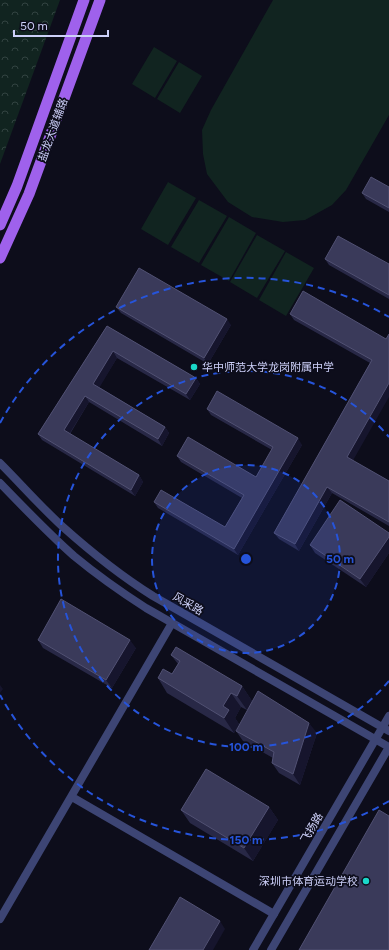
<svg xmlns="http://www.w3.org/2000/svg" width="389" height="950" font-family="Figtree,'Noto Sans SC',sans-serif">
  <defs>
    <pattern id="forest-crowns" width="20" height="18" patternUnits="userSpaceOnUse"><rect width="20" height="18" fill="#112420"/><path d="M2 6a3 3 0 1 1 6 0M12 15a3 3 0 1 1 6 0" fill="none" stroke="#324341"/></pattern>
  </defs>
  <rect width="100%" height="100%" fill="#0d0d1b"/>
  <path fill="#112420" d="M273 0H389V115L346 190 332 205 305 220 283 222 252 217 228 202 207 174 203 154 202 130 211 110Z
    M154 47 177 61 155 98 132 84Z
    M179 62 202 76 180 113 157 99Z
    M168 182 196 198 168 245 141 229Z
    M199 200 227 216 199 263 171 247Z
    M229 217 256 233 229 281 201 265Z
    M257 235 285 251 257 298 230 282Z
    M286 252 314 268 286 316 259 300Z"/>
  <path fill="url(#forest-crowns)" d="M0 0H60L0 164Z"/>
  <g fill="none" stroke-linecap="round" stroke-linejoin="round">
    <path stroke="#3d4574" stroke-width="8" d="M72 797 274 914
      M0 919 172 623"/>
    <path stroke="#3d4574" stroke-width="8" d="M0 463C21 484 41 507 63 527 91 552 121 576 153 596L389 731
      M0 483C24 508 48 533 74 556 97 575 121 592 146 608L389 747
      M253 950 389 716
      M271 950 389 747"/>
    <path stroke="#9f61ec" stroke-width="11" d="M0 225 17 186 84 0
      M0 258 29 194 100 0"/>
  </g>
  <path fill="#282846" d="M389 187V212L366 199 362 193Z
    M325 259 389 264V299L329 265Z
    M116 307 231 325 208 364 121 313Z
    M290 314 386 339 353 461 389 481V526L332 493 299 551 279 539 274 533 370 363 294 320Z
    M107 326 196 378 200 384 190 400 117 358 99 387 165 427 169 433 162 446 89 402 70 434 139 475 143 482 135 496 42 440 38 434Z
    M207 409 302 445 238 555 158 508 154 502 225 527 242 498 181 462 177 456 256 477 272 450 211 415Z
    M389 533V553L366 587 315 553 310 545Z
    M38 640 136 648 112 688 43 648Z
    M171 655 242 686 252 701 247 710 241 707 235 718 239 724 234 733 167 693 158 678 172 674 178 664Z
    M236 731 317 733 300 785 279 773 272 763 273 758 243 741Z
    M269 807 278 820 253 861 190 823 181 810Z"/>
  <path fill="#16152d" d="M227 319 231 325 208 364 204 358Z
    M113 351 117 358 98 390 93 384Z
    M196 378 200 384 190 400 186 394Z
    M389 383V397L351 464 347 457Z
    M85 396 89 402 68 436 64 430Z
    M165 427 169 433 162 446 158 439Z
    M298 438 302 445 238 555 234 549Z
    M139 475 143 482 135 496 131 490Z
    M327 487 332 493 299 551 295 544Z
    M389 537V553L366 587 360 579Z
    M130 640 136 648 112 688 106 680Z
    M0 685 3 689 0 693Z
    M242 686 252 701 247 710 237 696Z
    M231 693 241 707 235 718 239 724 234 733 224 718 223 706Z
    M309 723 317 733 300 785 293 774Z
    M269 807 278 820 253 861 244 848Z
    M220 921 225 929 213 950H203Z"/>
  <path fill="#3a3a5a" stroke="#515173" d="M371 177 389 187V208L362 193Z
    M338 236 389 264V295L325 259Z
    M139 268 227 319 204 358 116 307Z
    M303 291 386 339 389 334V383L347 457 389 481V522L327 487 295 544 274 533 372 360 290 314Z
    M107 326 196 378 186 394 113 351 93 384 165 427 158 439 85 396 64 430 139 475 131 490 38 434Z
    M217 391 298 438 234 549 154 502 161 490 225 527 244 495 177 456 188 437 256 477 273 447 207 409Z
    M340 500 389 533V537L360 579 310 545Z
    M61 599 130 640 106 680 38 640Z
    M176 647 242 686 237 696 231 693 223 706 229 710 224 718 158 678 163 669 172 674 180 661 171 655Z
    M258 691 309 723 293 774 272 763 274 752 236 731Z
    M206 769 269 807 244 848 181 810Z
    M379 810 389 816V950H299Z
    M180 897 220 921 203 950H149Z"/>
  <circle cx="246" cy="559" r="94" fill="#2654da" fill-opacity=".12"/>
  <g fill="none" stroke="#2654da" stroke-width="2" stroke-dasharray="7 5">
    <circle cx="246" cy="559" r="94"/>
    <path d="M389 681A188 188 0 1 1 389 437"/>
    <path d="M389 801A281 281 0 0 1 0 695M0 423A281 281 0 0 1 389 317"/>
  </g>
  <g fill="#1ad8c9" stroke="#0d0d1b" stroke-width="1.5">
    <circle cx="194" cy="367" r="4"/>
    <circle cx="366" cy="881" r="4"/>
  </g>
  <g text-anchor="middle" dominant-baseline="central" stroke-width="3.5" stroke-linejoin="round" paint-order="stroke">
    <g font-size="11" fill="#cdd0f9" stroke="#0d0d1b">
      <text transform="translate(53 130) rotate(-70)">盐龙大道辅路</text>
      <text transform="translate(188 604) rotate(30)">风采路</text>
      <text transform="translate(312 828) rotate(-60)">飞扬路</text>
    </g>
    <g font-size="11" fill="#cdd0f9" stroke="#0d0d1b" text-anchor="start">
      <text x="202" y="367">华中师范大学龙岗附属中学</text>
      <text x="358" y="881" text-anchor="end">深圳市体育运动学校</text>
    </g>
  </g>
  <circle cx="246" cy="559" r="6" fill="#2654da" stroke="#0d0d1b" stroke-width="2"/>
  <g font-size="12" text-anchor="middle" font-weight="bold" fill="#2654da" stroke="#0d0d1b" stroke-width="3.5" stroke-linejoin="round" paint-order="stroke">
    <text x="340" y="563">50 m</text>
    <text x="246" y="751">100 m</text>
    <text x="246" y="844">150 m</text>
  </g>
  <path d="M14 30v6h94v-6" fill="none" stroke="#cdd0f9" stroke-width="2"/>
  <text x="20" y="30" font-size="12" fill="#cdd0f9" stroke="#0d0d1b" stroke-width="3" paint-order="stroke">50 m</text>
</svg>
